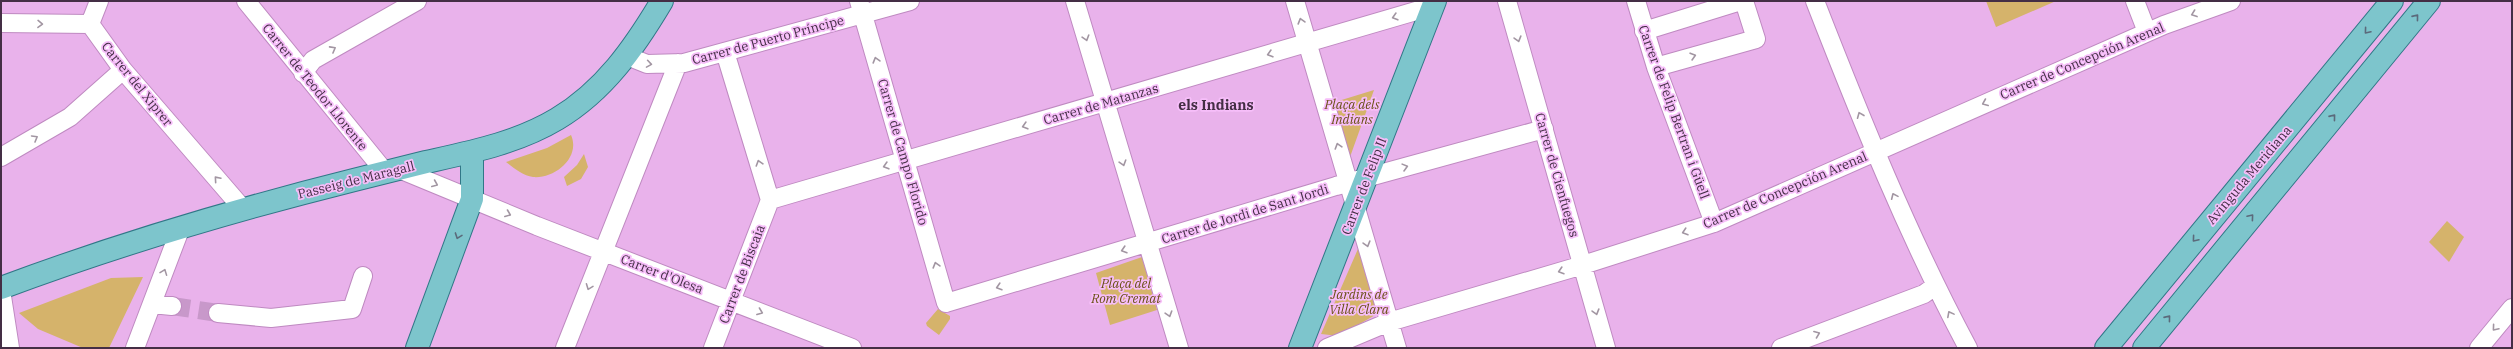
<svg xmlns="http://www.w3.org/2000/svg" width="2513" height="349" font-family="'IBM Plex Serif',serif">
  <rect width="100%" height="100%" fill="#e9b2eb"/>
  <path fill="#d5b36b" d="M1986 1H2056L1996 27Z
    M1374 90 1350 157 1335 102Z
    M571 135C581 157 555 179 533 177 523 176 514 168 506 162L547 148Z
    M584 154 588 167 581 179 567 186 564 177 577 165Z
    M2447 221 2464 237 2449 262 2429 242Z
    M1361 242 1382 311 1339 336 1321 334Z
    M1142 257 1157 310 1110 325 1096 273Z
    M143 277 109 348H83L38 329 19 313 111 278Z
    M938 309 950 316V319L939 335 927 326 926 323Z"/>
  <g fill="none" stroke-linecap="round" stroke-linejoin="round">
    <path stroke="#c898ca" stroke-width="18" stroke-dasharray="18 9" stroke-linecap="butt" d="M172 306 218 313"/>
    <defs>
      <path id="minor" d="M246 1 385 172
        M859 1 946 303 1336 186 1544 129
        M1075 1 1179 348
        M1295 1 1397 348
        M1507 1 1606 348
        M1636 1 1656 67 1714 223
        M1815 1C1861 119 1908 236 1968 348
        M2135 1 2147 32
        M1 23 90 24
        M90 24 123 70 243 209
        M90 24 99 1
        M1644 31 1741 1
        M725 52 770 200
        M627 56 647 64 684 63 910 1
        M1656 67 1756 39 1744 1
        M303 73 313 60 417 1
        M1 157 70 117 123 70
        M399 169 537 226 852 348
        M770 200 1433 6
        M1 290 10 348
        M152 304 172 306
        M218 313 271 318 352 309 363 276
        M135 348 181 227
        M565 348 678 63
        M713 348 770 200
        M1327 348 1389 322 1583 265 1714 223 2164 25 2231 1
        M1781 348 1924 294 1935 286
        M2479 348 2512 308"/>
      <path id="major" d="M1 288C116 245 234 210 354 180 378 174 402 168 426 162 471 152 517 143 557 119 604 91 634 48 662 1
        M417 348 472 199V152
        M1300 348 1435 1
        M2106 348 2392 1
        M2144 348 2429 1"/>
    </defs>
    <use href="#minor" stroke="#bf8ac1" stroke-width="20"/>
    <use href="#major" stroke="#317787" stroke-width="24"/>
    <use href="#minor" stroke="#fff" stroke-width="18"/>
    <use href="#major" stroke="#7dc5cc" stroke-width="22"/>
  </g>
  <defs><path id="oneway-chevron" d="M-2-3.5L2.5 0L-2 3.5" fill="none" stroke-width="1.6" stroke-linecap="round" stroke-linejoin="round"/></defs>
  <g stroke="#a296a2">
    <use href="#oneway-chevron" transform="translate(2194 14) rotate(160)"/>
    <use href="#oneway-chevron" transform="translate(1395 17) rotate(164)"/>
    <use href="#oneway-chevron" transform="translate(1301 21) rotate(-106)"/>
    <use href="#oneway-chevron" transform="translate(40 24) rotate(1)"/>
    <use href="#oneway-chevron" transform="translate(1086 38) rotate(73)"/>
    <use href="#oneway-chevron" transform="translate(1518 39) rotate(74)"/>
    <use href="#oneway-chevron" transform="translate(333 49) rotate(-29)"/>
    <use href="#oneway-chevron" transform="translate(1270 54) rotate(164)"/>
    <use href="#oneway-chevron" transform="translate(1693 56) rotate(-16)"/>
    <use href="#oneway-chevron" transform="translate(876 60) rotate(-106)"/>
    <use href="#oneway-chevron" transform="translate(649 64) rotate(9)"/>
    <use href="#oneway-chevron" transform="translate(1985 103) rotate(157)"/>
    <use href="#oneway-chevron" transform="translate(1860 115) rotate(-112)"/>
    <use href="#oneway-chevron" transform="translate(1025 126) rotate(164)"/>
    <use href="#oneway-chevron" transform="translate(35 138) rotate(-30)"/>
    <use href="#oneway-chevron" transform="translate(1338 146) rotate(-107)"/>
    <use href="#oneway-chevron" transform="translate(759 163) rotate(-107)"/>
    <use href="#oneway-chevron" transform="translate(1123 163) rotate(73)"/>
    <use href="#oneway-chevron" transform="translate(886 166) rotate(164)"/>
    <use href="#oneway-chevron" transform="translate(1405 167) rotate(-15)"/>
    <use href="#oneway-chevron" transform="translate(217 179) rotate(-131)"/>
    <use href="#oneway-chevron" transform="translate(435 184) rotate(23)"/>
    <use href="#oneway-chevron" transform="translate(1894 196) rotate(-114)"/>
    <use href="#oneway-chevron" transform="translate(508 214) rotate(22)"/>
    <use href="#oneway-chevron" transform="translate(1685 232) rotate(162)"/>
    <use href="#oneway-chevron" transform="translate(1367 244) rotate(74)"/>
    <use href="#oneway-chevron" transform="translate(1124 250) rotate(163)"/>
    <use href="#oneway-chevron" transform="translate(936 265) rotate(-106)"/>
    <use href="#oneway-chevron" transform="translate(1561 271) rotate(163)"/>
    <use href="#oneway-chevron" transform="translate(164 272) rotate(-69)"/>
    <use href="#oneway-chevron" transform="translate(589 287) rotate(111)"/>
    <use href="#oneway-chevron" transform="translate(999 287) rotate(163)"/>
    <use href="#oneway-chevron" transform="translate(760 312) rotate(21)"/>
    <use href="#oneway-chevron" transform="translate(1596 312) rotate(74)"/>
    <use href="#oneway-chevron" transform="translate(1169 314) rotate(73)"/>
    <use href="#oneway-chevron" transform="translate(1950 314) rotate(-118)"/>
    <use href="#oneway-chevron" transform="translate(2495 328) rotate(130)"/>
    <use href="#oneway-chevron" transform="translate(1817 334) rotate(-21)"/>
  </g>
  <g stroke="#5b6a7b">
    <use href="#oneway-chevron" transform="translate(2416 17) rotate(-51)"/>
    <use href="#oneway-chevron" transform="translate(2367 31) rotate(130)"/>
    <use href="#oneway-chevron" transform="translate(2333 117) rotate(-51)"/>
    <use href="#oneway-chevron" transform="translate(2251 217) rotate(-50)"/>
    <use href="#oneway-chevron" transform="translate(458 236) rotate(110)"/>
    <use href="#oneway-chevron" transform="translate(2195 239) rotate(130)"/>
    <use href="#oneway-chevron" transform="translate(2168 318) rotate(-51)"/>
  </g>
  <g text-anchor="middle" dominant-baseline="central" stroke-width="3.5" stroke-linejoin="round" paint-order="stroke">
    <g font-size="13" fill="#442e45" stroke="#f6bef9">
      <text transform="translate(768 40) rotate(-15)">Carrer de Puerto Príncipe</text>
      <text transform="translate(2082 61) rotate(-23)">Carrer de Concepción Arenal</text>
      <text transform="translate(137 84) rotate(51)">Carrer del Xiprer</text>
      <text transform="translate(315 87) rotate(51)">Carrer de Teodor Llorente</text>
      <text transform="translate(1101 104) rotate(-16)">Carrer de Matanzas</text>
      <text transform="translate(1674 112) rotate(70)">Carrer de Felip Bertran i Güell</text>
      <text transform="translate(903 152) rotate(74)">Carrer de Campo Florido</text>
      <text transform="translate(1557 175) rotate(74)">Carrer de Cienfuegos</text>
      <text transform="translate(2249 175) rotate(-50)">Avinguda Meridiana</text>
      <text transform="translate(356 180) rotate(-14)">Passeig de Maragall</text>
      <text transform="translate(1364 186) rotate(-69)">Carrer de Felip II</text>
      <text transform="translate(1785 190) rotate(-23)">Carrer de Concepción Arenal</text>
      <text transform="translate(1245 214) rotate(-17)">Carrer de Jordi de Sant Jordi</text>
      <text transform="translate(662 274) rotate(21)">Carrer d'Olesa</text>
      <text transform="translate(742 274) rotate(-69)">Carrer de Biscaia</text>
    </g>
    <g font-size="13" font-style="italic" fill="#6a5115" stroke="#f6bef9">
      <text x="1352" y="104">Plaça dels<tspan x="1352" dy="15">Indians</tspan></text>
      <text x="1126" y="283">Plaça del<tspan x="1126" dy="15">Rom Cremat</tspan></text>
      <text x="1359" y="294">Jardins de<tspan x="1359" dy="15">Villa Clara</tspan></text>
    </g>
    <g font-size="14" font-weight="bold" fill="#442e45" stroke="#f6bef9">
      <text x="1216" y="105">els Indians</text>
    </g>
  </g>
  <rect width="2513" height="349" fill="none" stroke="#442e45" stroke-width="4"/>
</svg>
